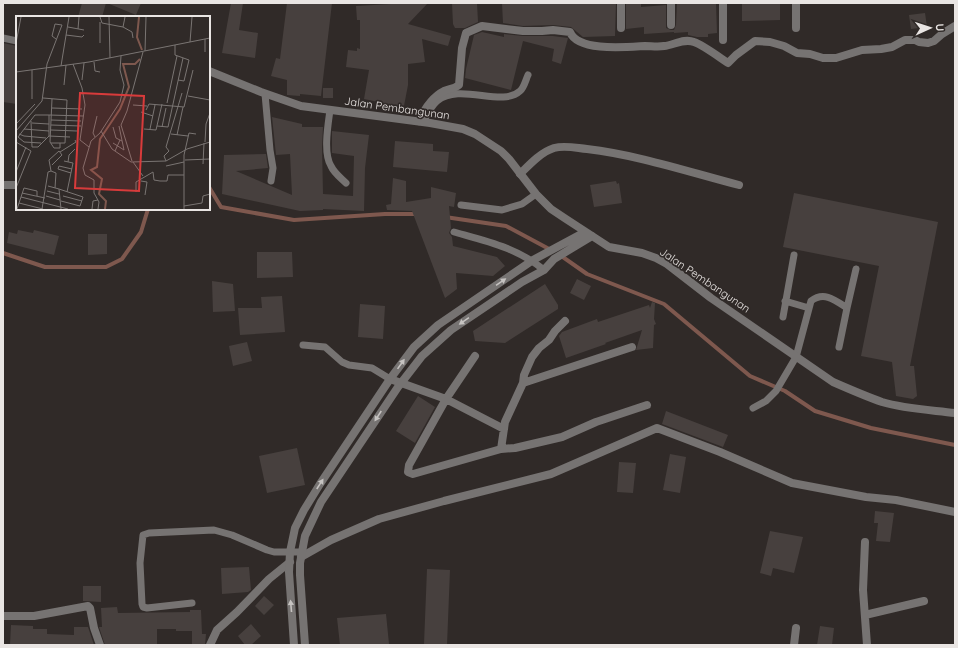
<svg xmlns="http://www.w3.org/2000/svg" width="958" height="648" font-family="Quicksand,sans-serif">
  <rect width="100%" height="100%" fill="#302a28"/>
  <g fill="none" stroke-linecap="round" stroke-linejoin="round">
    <path stroke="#7e584e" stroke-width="4" d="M209 187 221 207 294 220 385 214H418
      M445 217 506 226 551 250
      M3 253 45 267H106L122 259 141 232 148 209
      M560 255 587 274 664 304 750 376 785 391 815 411 871 428 955 445"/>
  </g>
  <path fill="#47403e" d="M82 3H106L102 17H78Z
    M107 3H141L136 15Z
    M231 3H243L239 30 258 33 255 58 222 53Z
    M287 3H332L321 96 300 94V96L287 95V80L271 76 276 58 280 59Z
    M389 3H428L408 24 451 36 448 46 422 39 425 62 408 64V85L403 111 387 108 388 104 364 99 369 70 346 67 348 50 357 51V48L360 49V20H357L356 6 391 4Z
    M452 3H477L478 22 465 28H455L453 24Z
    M502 3H616L615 36 583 37 571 27 553 25 523 26 503 23Z
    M626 3H641V7L666 5V28L671 30H674L676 25 677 3H716L717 33 708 34V37H697L688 35V32L674 33V32L644 34V27L626 29Z
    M742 3H780V20L742 21Z
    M925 13 927 27 911 29 909 15Z
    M482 32 504 37V34L523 36H553L568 38 561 64 552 61 554 49 523 41 511 90 465 78 466 69 474 35Z
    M3 43 17 46V104L3 102Z
    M323 88H333V98H323Z
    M272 117 302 124V127H323L322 147 323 194 353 196 354 156 332 153V131L369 135 365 168 364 211 323 209V210L300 211 222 194 224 155 266 154 268 168 236 171 292 195 290 154 276 155Z
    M395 141 433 144V151L449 152 447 172 393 167Z
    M393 178 406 181V202L431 198V187L456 193 454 207 449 206 451 228 449 233 452 237 453 246 497 257 505 266 493 276 456 273 457 289 445 298 412 211 387 210 386 205 391 204Z
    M616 181 617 184 619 183 622 203 594 207 590 185Z
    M794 193 938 222 910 366H914L917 396 913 399 896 396 892 362 861 356 879 266 783 247Z
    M18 230 33 233 34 230 59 236 54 255 7 243 9 232 17 234Z
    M88 234H107V254L88 255Z
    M257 252H292L293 277 257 278Z
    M577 279 591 286 584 300 570 293Z
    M212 281 233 284 235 311 213 312Z
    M545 284 558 305V309L505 343 475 341 473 331Z
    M282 296 285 332 240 335 238 308H262L261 297Z
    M652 302 655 303 654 319 656 324 654 325 653 348 636 350 642 330 605 343 606 344 566 358 559 336 562 332 597 319 598 322 649 305 650 308Z
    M360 304 385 306 383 339 358 337Z
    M247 342 252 361 233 366 229 346Z
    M418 396 435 407 415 443 396 431Z
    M666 411 728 435 723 447 662 424Z
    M297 448 305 485 267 493 259 456Z
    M670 454 686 457 680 493 663 490Z
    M619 462 636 463 633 493 617 492Z
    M875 511 894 513 890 542 876 541 878 523H874Z
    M770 531 803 537 794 573 773 568 771 576 760 573Z
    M249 567 251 590 248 592 222 594 221 568Z
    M427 569 450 570 447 645 424 644Z
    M83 586H101V602L83 601Z
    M264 596 274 605 264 615 255 606Z
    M117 607 118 613 190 612V610H201L202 634H206L205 645H192V631H176V629H157V645H105L99 627H102L101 608Z
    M386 614 389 644 340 645 337 618Z
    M251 624 261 636 251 645H245L238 636Z
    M11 625 33 626V629H47V634L74 635V627H88L94 645H10Z
    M820 626 834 628 832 645H817Z"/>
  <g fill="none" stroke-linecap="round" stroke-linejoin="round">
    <path stroke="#767372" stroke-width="7" d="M3 38 17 41
      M265 94 270 150 273 168 271 181
      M330 110C328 125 323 153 331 166 334 173 341 178 346 183
      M423 122C427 115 431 106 437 101 460 82 502 108 520 91 524 88 526 79 528 75
      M461 205 502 210 522 204 536 194
      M454 232C486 241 518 248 544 270
      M785 301 809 308
      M847 308 856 269
      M783 317 794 255
      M303 345 325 347 342 362 349 365 372 368 390 379
      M753 408 766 401 776 391 796 357 811 301C824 291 835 300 847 308L839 347
      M192 603 147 608 143 607 142 604 140 563 143 535 149 533 214 530 232 535 267 550 274 552H302"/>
    <path stroke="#767372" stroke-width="8" d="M796 3V28
      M671 25V3
      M621 28V3
      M723 40V3
      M419 121C424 110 432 97 444 91 449 89 454 89 459 85L462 48 466 33 482 26 523 31H542L553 30 570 32C578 52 627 47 645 46 651 46 658 47 664 46 674 45 684 38 694 42 703 45 719 57 728 63L736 55 755 41 770 42 784 46 797 53 810 54 823 58H836L862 50 881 49 892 47 905 40H915L919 42 928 43 934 41 942 34 955 26
      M520 174C529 165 541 152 554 148 565 145 576 148 587 149 638 155 689 172 739 185
      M475 356 446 399 409 465 408 472 413 474 501 449 515 448 562 437 596 422 647 405
      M390 379 446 399 504 429
      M523 383 524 375 532 357 539 348 549 340 555 331 565 321
      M501 449 505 422 523 383 632 347
      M865 542 863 590 867 645
      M301 557 331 540 379 519 444 501 551 474 657 428 720 452 792 483 866 497 896 500 955 512
      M865 615 924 601
      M3 616H34L88 606 90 608 94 628 100 645
      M210 645 217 630 237 612 269 579 290 562
      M794 645 796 628"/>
    <path stroke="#767372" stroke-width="8" d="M209 71 261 92 301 106 430 123 463 129 475 134 501 151 509 159 536 194 551 209 566 219 609 247 642 253 656 258 667 264 711 298 833 382C849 389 865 396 882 402 905 409 931 410 955 413
      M3 185H17
      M294 645 289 572 290 552 295 528 304 510 320 484 390 379 414 347 438 325 533 260 585 232
      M305 645 300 575V563L305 536 321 502 398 387 422 356 451 330 522 282 544 270 554 259 592 236"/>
  </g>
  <defs><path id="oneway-solid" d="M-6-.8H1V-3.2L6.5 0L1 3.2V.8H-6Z"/></defs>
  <g fill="#c6c3c1">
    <use href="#oneway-solid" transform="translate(501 282) rotate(-34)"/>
    <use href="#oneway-solid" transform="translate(464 321) rotate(145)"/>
    <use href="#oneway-solid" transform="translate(401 364) rotate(-55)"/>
    <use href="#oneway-solid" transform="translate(378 416) rotate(123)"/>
    <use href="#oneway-solid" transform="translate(320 484) rotate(-57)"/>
    <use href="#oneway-solid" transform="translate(291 606) rotate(-95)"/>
  </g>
  <g text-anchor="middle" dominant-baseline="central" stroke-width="3.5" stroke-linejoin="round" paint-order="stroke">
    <g font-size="11" fill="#e9e5e3" stroke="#302a28">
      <text transform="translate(397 108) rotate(8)">Jalan Pembangunan</text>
      <text transform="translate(705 280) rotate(34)">Jalan Pembangunan</text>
    </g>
  </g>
  <g transform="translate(16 16)">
    <rect width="194" height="194" fill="#302a28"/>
    <path fill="none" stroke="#7e584e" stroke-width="2" d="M123 1 121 21 126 34M89 193 90 185 83 178 86 163 75 154 81 151 84 123 104 93 113 71 107 48H119L124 43"/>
    <path fill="none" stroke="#7a7573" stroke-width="1" d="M84 1 86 7 107 11 109 1M93 1 94 42M52 11 68 14M107 11 116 16 117 22M62 13 63 1M50 19 66 21 68 19M189 23V36M174 26 176 1M0 27 5 1M84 27V6M159 29V39L173 44 168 65 162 64M129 35 130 1M78 46 79 55 84 56M57 48 66 72 69 89 64 124 73 131M45 50 53 1M0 56 73 46 194 22M66 64 68 47M48 69 50 49M172 80 194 84M27 82 51 84 49 127H35M16 83V54M36 83 34 126 38 132H44V127M151 87 161 40M117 89 131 90M36 92 66 93M130 94 133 88 168 91 177 54M125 96 137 100M35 104 65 105M15 105 16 131H22L33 120 54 121M16 107 33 108M0 108 19 88M35 109 65 110M141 110 152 111 167 42M97 111 100 122 106 125M146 111 150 92M8 113 33 115M128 113 140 114 146 88M134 113 139 89M35 114 61 115M0 115 26 85 31 48 46 9 39 8 36 20 40 23M85 115 96 133 115 146 150 145 171 133 194 126M3 118 8 120 30 122M155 118 172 120M161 119 167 91M33 120V99L67 100M79 121 77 117 81 100M0 126 15 135 0 172M189 126 190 108 194 97M25 127 8 126 2 121 19 99H33M97 127 108 134 103 110M99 135 104 124M44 136 60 126 59 124M169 144 194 143M48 145 57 147 51 176M116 145 105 109 111 95 127 36M150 145 148 140 153 135 150 131 166 77M52 146 53 139 59 133M117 146 127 160M187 148 188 127M150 150 168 146M35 155 40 157 39 172M0 156 10 131M55 157 42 153 43 150 56 153M125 165 131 166 129 179M32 170 43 173 45 193M43 173 67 181 64 190 45 185M31 175 43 178M120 176V166L137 156 138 164 144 165H151L152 159H168M6 177 29 182M30 180 44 184M47 180 66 185M5 181 52 193M3 187 27 193M168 190 186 187 187 180 194 178M1 193 8 172 21 175V180M26 193 32 156 35 155 33 144 43 135 46 139 36 149M76 193 77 185 82 184M82 193 83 186 78 177V164L69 159 67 152 75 125 84 117 104 86 108 69 104 54 105 40M168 193V139L173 117 180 118"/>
    <path fill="#d83b3b" fill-opacity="0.15" stroke="#d83b3b" stroke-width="2" d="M64 77 128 80 123 175 59 172Z"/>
    <rect width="194" height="194" fill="none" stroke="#e9e5e3" stroke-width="2"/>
  </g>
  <rect width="958" height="648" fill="none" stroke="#e9e5e3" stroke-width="8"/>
  <g transform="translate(930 28) rotate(87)" stroke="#302a28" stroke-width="3" paint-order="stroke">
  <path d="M0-3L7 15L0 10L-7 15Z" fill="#e9e5e3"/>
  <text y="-6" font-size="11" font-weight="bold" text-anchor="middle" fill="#e9e5e3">U</text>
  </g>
</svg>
